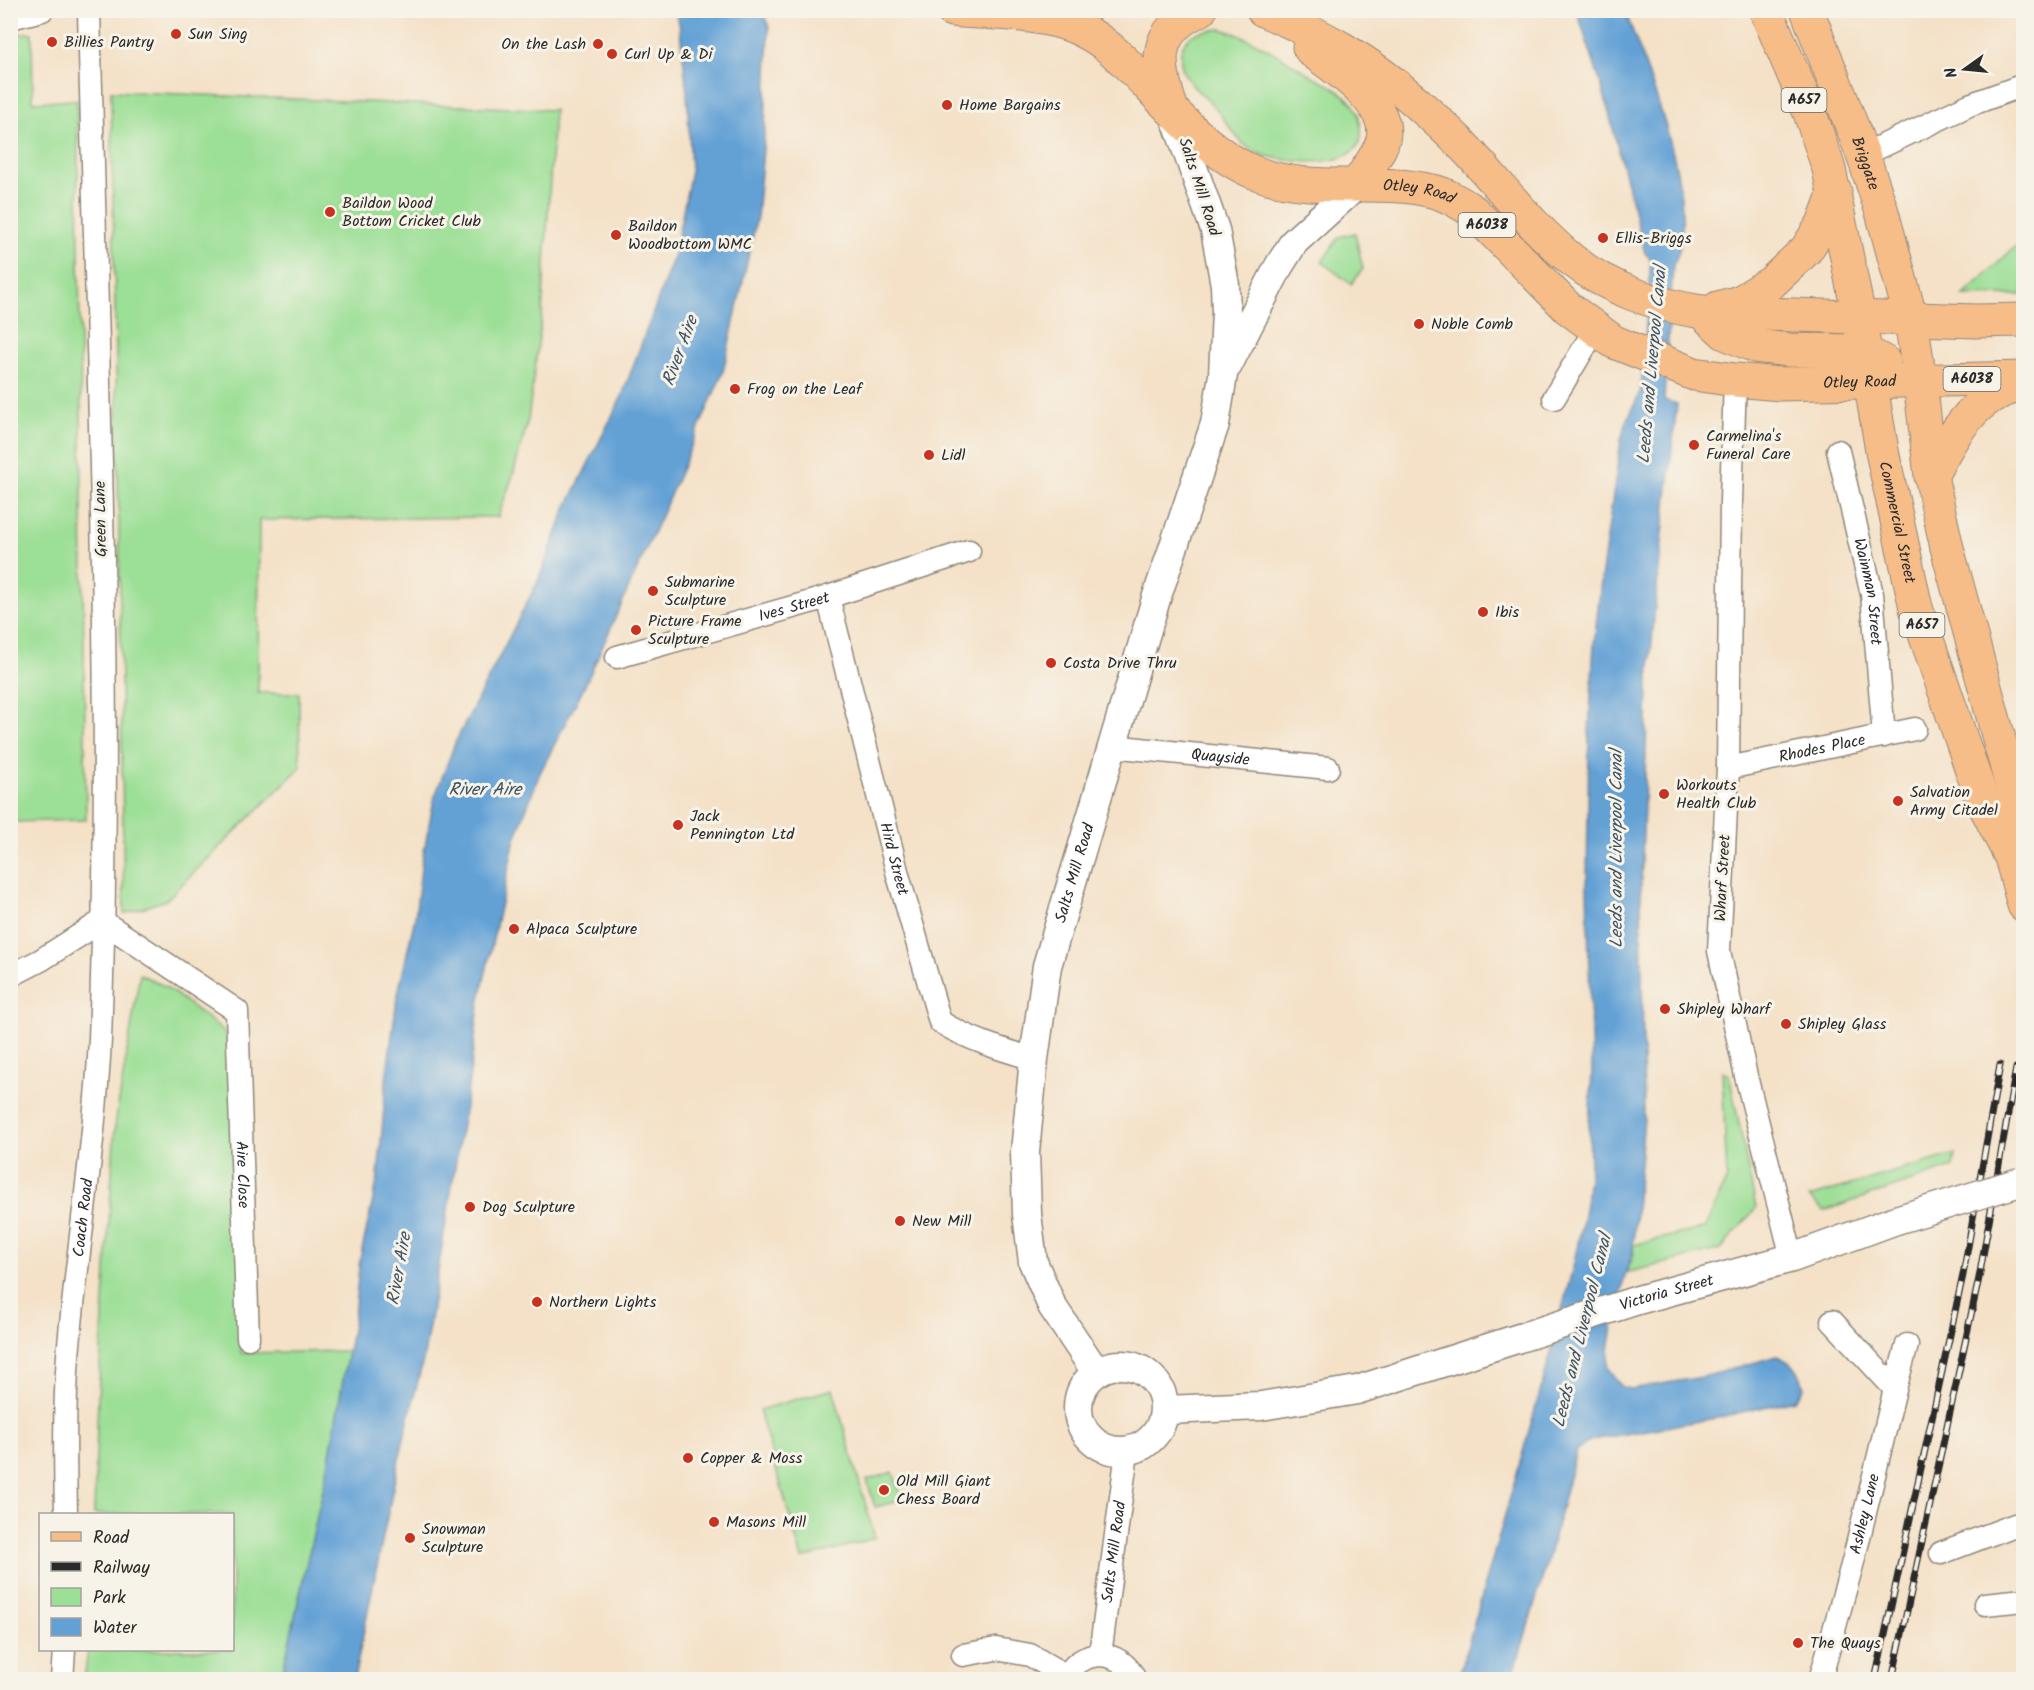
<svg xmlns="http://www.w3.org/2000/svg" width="2034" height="1690" font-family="Kalam,sans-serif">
  <rect width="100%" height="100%" fill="#f7f3e8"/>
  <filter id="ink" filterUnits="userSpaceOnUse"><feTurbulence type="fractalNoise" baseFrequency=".0167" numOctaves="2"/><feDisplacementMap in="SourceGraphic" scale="12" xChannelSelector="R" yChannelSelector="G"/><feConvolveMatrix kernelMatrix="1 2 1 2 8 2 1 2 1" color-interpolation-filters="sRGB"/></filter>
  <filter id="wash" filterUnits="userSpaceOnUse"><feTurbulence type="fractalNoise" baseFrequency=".008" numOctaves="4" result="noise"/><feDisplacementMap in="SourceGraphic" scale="24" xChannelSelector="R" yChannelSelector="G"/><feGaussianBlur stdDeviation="1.35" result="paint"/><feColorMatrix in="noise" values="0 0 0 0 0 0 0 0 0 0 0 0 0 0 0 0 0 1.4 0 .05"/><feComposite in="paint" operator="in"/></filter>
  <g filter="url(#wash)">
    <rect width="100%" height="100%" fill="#f4e1c7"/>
    <path fill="#9cdf96" stroke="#648560" stroke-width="1.5" d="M1221 29C1254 38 1282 58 1311 75 1324 82 1339 89 1349 100 1358 108 1359 117 1361 128 1366 173 1291 162 1266 156 1241 150 1232 129 1217 110 1209 100 1197 92 1189 81 1179 68 1176 47 1191 36 1200 30 1211 30 1221 29Z
      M32 33 33 102 77 100 86 820 11 822 10 34Z
      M111 91 554 110 542 314 528 420 513 475 498 517 259 520 258 693H299L300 768 166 900 124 914 119 522Z
      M1355 233 1363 269 1351 284 1322 262 1339 237Z
      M2023 243V295L1963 296 2014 248Z
      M140 974 166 987 222 1029 239 1057 241 1353 348 1351 327 1472 281 1679 84 1680 88 1650H232V1514H94L98 1398 115 1125Z
      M1722 1071 1729 1074 1756 1208 1721 1249 1626 1273 1634 1255 1633 1245 1705 1228 1727 1178Z
      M1955 1154 1953 1167 1824 1211 1809 1197Z
      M833 1389 875 1538 802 1559 759 1410Z
      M893 1472 902 1500 875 1507 867 1480Z"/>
    <path fill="#63a1d5" stroke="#476680" stroke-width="1.5" d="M674 11H763L769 27 765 127 757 217 723 372 666 505 586 683 540 773 515 839 480 999 469 1082 424 1356 399 1459 354 1679H281L327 1472 353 1324 360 1259 378 1177 387 1072 397 999 415 917 422 861 434 799 455 743 537 583 567 506 622 396 674 256 691 171 687 92 682 47 679 22Z
      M1577 11H1625C1647 68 1705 210 1673 265L1664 400 1677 404 1655 606 1648 690 1641 890 1644 1118 1633 1245C1634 1257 1628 1264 1625 1276 1617 1305 1610 1337 1607 1367L1621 1386 1631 1389 1703 1377 1777 1356C1796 1365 1799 1367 1804 1388L1795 1400 1716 1418 1592 1440 1576 1451 1546 1567 1512 1679 1458 1680 1546 1371 1573 1267 1585 1210 1590 1168 1589 1124 1592 1073 1587 886 1589 731 1594 644 1602 572 1621 440 1626 423 1641 390 1651 260 1645 253 1604 94Z"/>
  </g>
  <g filter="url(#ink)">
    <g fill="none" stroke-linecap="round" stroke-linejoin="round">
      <defs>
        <g id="minor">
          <path d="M10 18 42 10"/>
          <path d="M1863 155 1969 105 2024 85"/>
          <path d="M1735 380 1731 501 1728 768 1719 951 1746 1076 1792 1258"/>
          <path d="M1554 398 1596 328"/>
          <path id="s1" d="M1838 451 1872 594 1884 736"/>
          <path id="s2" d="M828 597 898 875 940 1022C970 1040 1000 1049 1034 1059"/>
          <path id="s3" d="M617 657 828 597 969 551"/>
          <path id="s4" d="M1111 746 1328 768"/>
          <path id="s5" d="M1728 768 1915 729"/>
          <path id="s6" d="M102 921 237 1011 248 1338"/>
          <path d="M10 976 41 960 102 921"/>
          <path d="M1832 1321 1895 1389"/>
          <path id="s7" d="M66 1514C65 1461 64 1409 68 1356 77 1250 95 1145 100 1039 113 697 97 353 89 10"/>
          <path d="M1941 1553 2015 1525 2024 1524"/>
          <path d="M1985 1604 2024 1600"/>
          <path d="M963 1655 996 1649 1030 1655 1066 1676"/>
          <path id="s8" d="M1100 1655 1127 1452"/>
          <path d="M62 1680 64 1650"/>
          <path d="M1065 1680C1079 1647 1121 1647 1135 1680"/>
          <path id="s9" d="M1820 1680 1854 1558 1895 1389 1907 1345"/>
        </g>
        <g id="tertiary">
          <path d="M1228 365 1279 266 1294 242 1358 184"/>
          <circle cx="1121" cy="1408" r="43"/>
          <path id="s10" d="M1096 1372 1052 1306 1033 1262 1027 1214 1025 1152 1034 1059 1047 966 1156 599 1215 424 1223 375 1226 312 1225 285 1215 230 1173 111"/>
          <path id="s11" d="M1165 1410 1261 1406 1357 1390 1638 1300 1792 1258 1896 1220"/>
        </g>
        <g id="primary">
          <path id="s12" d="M952 10C991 14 1041 12 1077 28 1101 38 1117 54 1135 72 1168 106 1211 156 1256 173 1312 195 1375 177 1432 191 1447 194 1460 203 1473 211L1568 308 1614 342 1694 374 1735 380 1780 384 2024 378"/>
          <path d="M1263 10C1322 35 1367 59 1415 101 1433 117 1452 134 1468 151 1502 188 1533 228 1572 260 1608 289 1657 305 1702 312L1976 321 2024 320"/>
          <path id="s13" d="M1766 10 1810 113 1829 169 1859 317 1883 456 1916 608 1983 802 2011 857 2024 905"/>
          <path id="s14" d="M1807 10 1863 155 1882 212 1911 319 1920 381 1931 476 1947 548 2013 790 2011 852"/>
          <path d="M1309 47 1312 51C1337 70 1395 106 1382 143 1377 157 1365 171 1358 184"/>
          <path d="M1171 107C1157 65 1151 31 1200 10"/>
          <path d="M1718 308 1740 302 1772 282 1806 250 1823 224 1835 192"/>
          <path d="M1702 312 1725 333 1755 346 1789 350 1864 351 1884 362"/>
          <path d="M1931 476C1947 447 1961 417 1989 398 1999 391 2013 388 2024 383"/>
        </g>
      </defs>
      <use href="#minor" stroke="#908679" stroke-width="25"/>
      <use href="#tertiary" stroke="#908679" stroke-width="31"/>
      <use href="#primary" stroke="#908679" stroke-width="35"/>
      <use href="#minor" stroke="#fff" stroke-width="22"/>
      <use href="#tertiary" stroke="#fff" stroke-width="28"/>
      <use href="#primary" stroke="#f7bd88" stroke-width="33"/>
      <defs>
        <path id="rail" d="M1875 1680 1963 1275 2000 1065
          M1892 1680 1979 1278 2016 1068"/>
      </defs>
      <use href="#rail" stroke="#2b2b2b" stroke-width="7"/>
      <use href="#rail" stroke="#f7f3e8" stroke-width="4.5" stroke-dasharray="14" stroke-linecap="butt"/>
      <defs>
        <path id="tertiary-bridge" d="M1896 1220 2020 1182"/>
      </defs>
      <use href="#tertiary-bridge" stroke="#908679" stroke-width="31" stroke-linecap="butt"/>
      <use href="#tertiary-bridge" stroke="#fff" stroke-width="28"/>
    </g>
  </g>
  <g fill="#c8321e" stroke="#f7f3e8" stroke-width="2">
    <circle cx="176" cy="34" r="6"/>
    <circle cx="52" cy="42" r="6"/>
    <circle cx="598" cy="44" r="6"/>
    <circle cx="612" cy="54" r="6"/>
    <circle cx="947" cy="105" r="6"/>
    <circle cx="330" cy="212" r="6"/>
    <circle cx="616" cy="235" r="6"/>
    <circle cx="1603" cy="238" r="6"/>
    <circle cx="1419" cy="324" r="6"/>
    <circle cx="735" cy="389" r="6"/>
    <circle cx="1694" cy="445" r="6"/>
    <circle cx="929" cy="455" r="6"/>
    <circle cx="653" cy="591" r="6"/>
    <circle cx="1483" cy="612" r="6"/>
    <circle cx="636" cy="630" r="6"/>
    <circle cx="1051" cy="663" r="6"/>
    <circle cx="1664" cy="794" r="6"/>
    <circle cx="1898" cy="801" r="6"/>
    <circle cx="678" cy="825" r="6"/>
    <circle cx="514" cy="929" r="6"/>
    <circle cx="1665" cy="1009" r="6"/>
    <circle cx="1786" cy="1024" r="6"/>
    <circle cx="470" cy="1207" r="6"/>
    <circle cx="900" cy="1221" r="6"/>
    <circle cx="537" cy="1302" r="6"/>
    <circle cx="688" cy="1458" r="6"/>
    <circle cx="884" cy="1490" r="6"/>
    <circle cx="714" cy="1522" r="6"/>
    <circle cx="410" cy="1538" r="6"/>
    <circle cx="1798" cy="1643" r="6"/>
  </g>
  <g text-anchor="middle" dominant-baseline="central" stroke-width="6" stroke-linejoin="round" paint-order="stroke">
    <g fill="#f7f3e8" stroke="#686764" stroke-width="1.5">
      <rect x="1781.5" y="88" width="45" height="24" rx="4.5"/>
      <rect x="1458.5" y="213" width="57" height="24" rx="4.5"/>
      <rect x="1943.5" y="367" width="57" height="24" rx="4.5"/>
      <rect x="1899.5" y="613" width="45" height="24" rx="4.5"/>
    </g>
    <g font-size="15" font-weight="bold" fill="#2b2b2b">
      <text x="1804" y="100">A657</text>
      <text x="1487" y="225">A6038</text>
      <text x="1972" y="379">A6038</text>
      <text x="1922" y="625">A657</text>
    </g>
    <g font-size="16" fill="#2b2b2b" stroke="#f7f3e8" text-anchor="start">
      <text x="188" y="34">Sun Sing</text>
      <text x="64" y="42">Billies Pantry</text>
      <text x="586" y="44" text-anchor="end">On the Lash</text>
      <text x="624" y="54">Curl Up &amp; Di</text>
      <text x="959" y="105">Home Bargains</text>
      <text x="342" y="203">Baildon Wood<tspan x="342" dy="18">Bottom Cricket Club</tspan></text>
      <text x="628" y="226">Baildon<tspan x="628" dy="18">Woodbottom WMC</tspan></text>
      <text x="1615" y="238">Ellis-Briggs</text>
      <text x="1431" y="324">Noble Comb</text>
      <text x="747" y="389">Frog on the Leaf</text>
      <text x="1706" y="436">Carmelina's<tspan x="1706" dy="18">Funeral Care</tspan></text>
      <text x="941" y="455">Lidl</text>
      <text x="665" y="582">Submarine<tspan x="665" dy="18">Sculpture</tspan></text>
      <text x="1495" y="612">Ibis</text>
      <text x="648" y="621">Picture Frame<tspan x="648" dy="18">Sculpture</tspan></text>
      <text x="1063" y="663">Costa Drive Thru</text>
      <text x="1676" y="785">Workouts<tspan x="1676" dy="18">Health Club</tspan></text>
      <text x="1910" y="792">Salvation<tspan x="1910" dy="18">Army Citadel</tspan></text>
      <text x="690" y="816">Jack<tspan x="690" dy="18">Pennington Ltd</tspan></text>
      <text x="526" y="929">Alpaca Sculpture</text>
      <text x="1677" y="1009">Shipley Wharf</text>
      <text x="1798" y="1024">Shipley Glass</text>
      <text x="482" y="1207">Dog Sculpture</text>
      <text x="912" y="1221">New Mill</text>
      <text x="549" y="1302">Northern Lights</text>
      <text x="700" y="1458">Copper &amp; Moss</text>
      <text x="896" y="1481">Old Mill Giant<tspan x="896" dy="18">Chess Board</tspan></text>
      <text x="726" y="1522">Masons Mill</text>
      <text x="422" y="1529">Snowman<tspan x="422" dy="18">Sculpture</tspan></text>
      <text x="1810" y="1643">The Quays</text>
    </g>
    <g font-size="16" fill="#2b2b2b" stroke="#f7f3e8">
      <text stroke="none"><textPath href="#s14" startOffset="164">Briggate</textPath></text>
      <text transform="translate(1199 187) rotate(72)">Salts Mill Road</text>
      <text stroke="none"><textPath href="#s12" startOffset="524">Otley Road</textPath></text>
      <text stroke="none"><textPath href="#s12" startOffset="1028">Otley Road</textPath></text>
      <text transform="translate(101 519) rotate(-91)">Green Lane</text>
      <text stroke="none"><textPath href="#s13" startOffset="531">Commercial Street</textPath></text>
      <text stroke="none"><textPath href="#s1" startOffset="144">Wainman Street</textPath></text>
      <text stroke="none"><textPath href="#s3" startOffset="184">Ives Street</textPath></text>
      <text stroke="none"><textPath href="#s5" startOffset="96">Rhodes Place</textPath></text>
      <text stroke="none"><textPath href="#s4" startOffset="110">Quayside</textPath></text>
      <text stroke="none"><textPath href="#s2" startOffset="270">Hird Street</textPath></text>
      <text stroke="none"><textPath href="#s10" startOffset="522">Salts Mill Road</textPath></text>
      <text transform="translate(1723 878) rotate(-87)">Wharf Street</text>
      <text stroke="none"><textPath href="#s6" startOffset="326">Aire Close</textPath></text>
      <text stroke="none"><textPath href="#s7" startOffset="297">Coach Road</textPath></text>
      <text stroke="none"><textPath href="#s11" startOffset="518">Victoria Street</textPath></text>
      <text stroke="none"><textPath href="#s9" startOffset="172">Ashley Lane</textPath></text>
      <text stroke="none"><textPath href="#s8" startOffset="104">Salts Mill Road</textPath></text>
    </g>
    <g font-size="18" font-style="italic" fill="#3f5466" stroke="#f7f3e8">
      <text transform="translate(681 351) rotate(-70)">River Aire</text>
      <text transform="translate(1653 365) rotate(-85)">Leeds and Liverpool Canal</text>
      <text x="485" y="790">River Aire</text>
      <text transform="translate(1617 849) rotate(-90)">Leeds and Liverpool Canal</text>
      <text transform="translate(400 1269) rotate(-80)">River Aire</text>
      <text transform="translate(1583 1331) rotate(-76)">Leeds and Liverpool Canal</text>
    </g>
  </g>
  <rect width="2034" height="1690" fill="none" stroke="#f7f3e8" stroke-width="36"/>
  <rect x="39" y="1513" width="195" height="138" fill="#f7f3e8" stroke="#a5a39c" stroke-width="1.5"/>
  <rect x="51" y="1532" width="30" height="9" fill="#f7bd88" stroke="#a5a39c" stroke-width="1.5"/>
  <text x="93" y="1543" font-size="18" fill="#2b2b2b">Road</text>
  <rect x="51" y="1562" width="30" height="9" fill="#2b2b2b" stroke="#a5a39c" stroke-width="1.5"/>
  <text x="93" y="1573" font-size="18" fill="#2b2b2b">Railway</text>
  <rect x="51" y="1588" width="30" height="18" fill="#9cdf96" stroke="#a5a39c" stroke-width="1.5"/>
  <text x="93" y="1603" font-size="18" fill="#2b2b2b">Park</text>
  <rect x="51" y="1618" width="30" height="18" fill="#63a1d5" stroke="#a5a39c" stroke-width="1.5"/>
  <text x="93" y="1633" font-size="18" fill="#2b2b2b">Water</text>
  <g transform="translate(1965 69) rotate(255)" stroke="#f7f3e8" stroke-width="4.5" paint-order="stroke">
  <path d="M0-4.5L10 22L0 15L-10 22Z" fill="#2b2b2b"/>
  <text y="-9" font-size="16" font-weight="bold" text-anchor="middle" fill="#2b2b2b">N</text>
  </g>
</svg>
